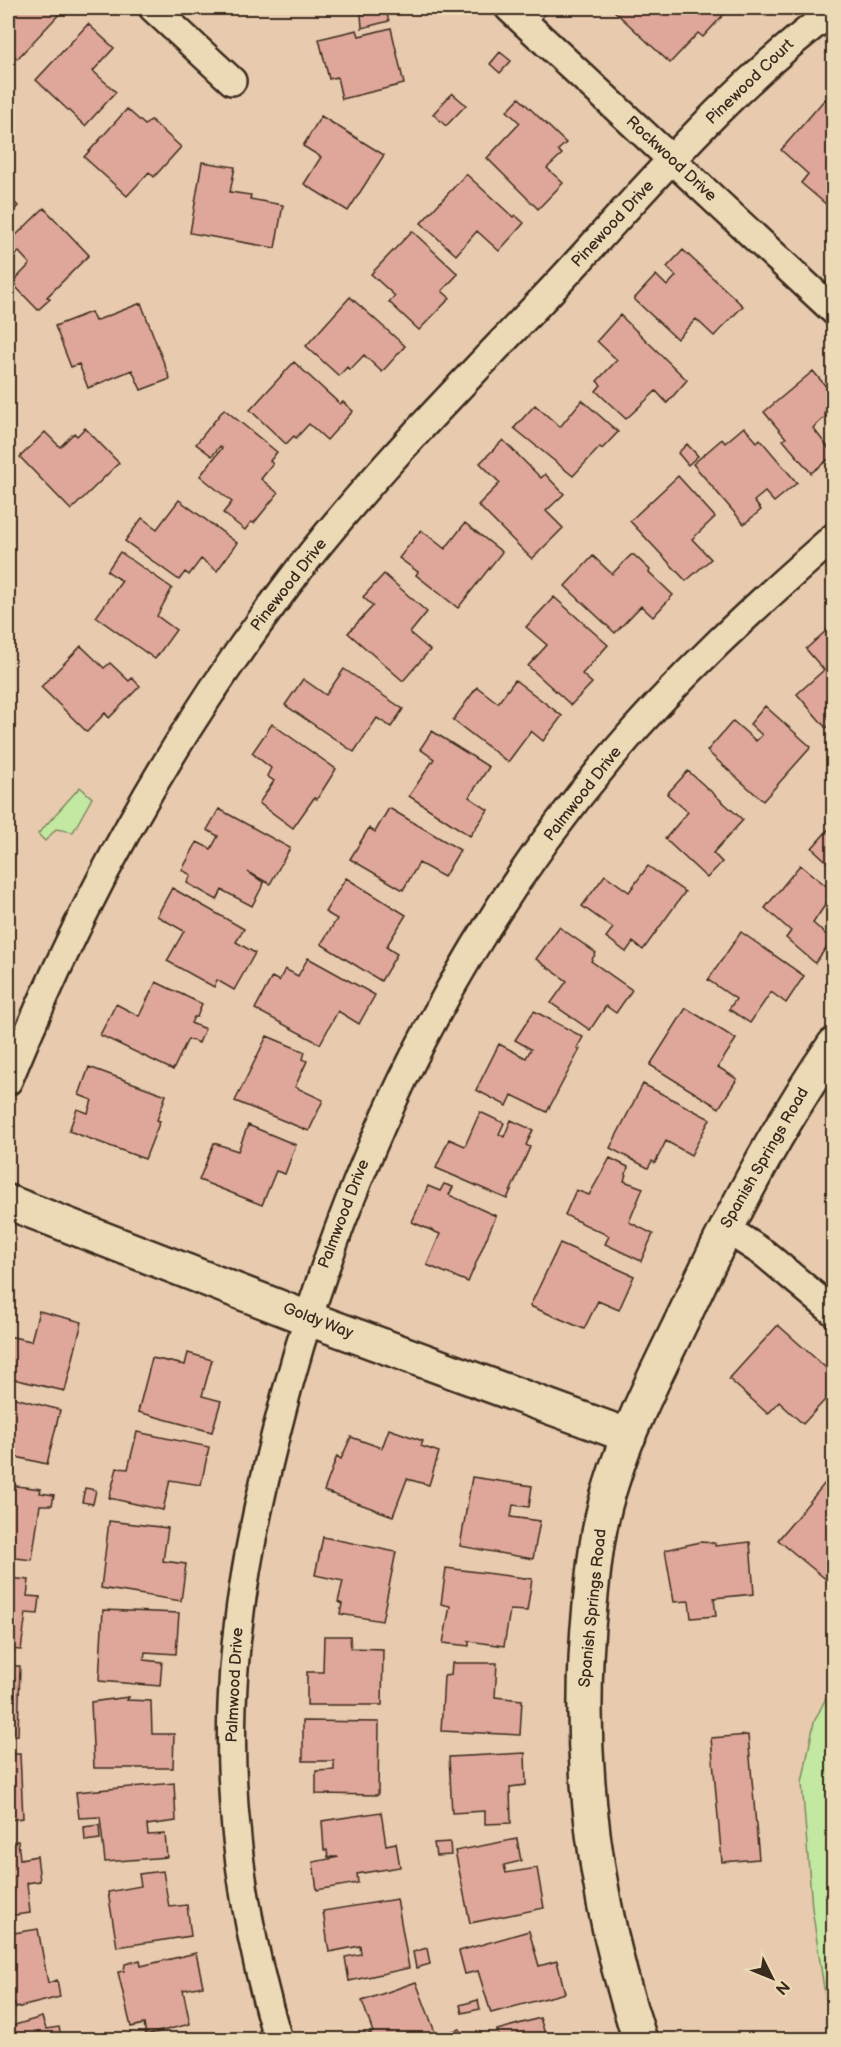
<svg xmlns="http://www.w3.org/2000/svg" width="841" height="2047" font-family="'Balsamiq Sans',sans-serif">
  <rect width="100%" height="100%" fill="#e8cbae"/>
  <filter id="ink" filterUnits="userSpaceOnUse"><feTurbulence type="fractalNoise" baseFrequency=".0167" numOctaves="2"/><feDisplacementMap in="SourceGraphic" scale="12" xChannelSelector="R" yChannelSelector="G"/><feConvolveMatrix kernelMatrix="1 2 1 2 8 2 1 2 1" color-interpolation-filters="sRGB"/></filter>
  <g filter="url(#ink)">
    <path fill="#c3e8a2" stroke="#7f8960" stroke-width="1.5" d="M80 787 92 798 73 832 56 829 45 841 38 834Z
      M833 1684V2027L828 2015 812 1908 802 1783 814 1722Z"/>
    <path fill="#dfa799" stroke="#3b2a1e" stroke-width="1.5" d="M8 8H65L17 59 8 49Z
      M385 8 389 21 362 28 361 14Z
      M611 8H719L725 13 703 37 698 33 670 63Z
      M88 24 114 48 93 71 116 92 85 126 36 80Z
      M391 28 404 84 342 99 337 77 329 79 319 39 357 30 359 36Z
      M500 52 511 61 500 73 490 64Z
      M452 93 466 105 446 126 433 114Z
      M519 98 566 143 558 150 562 154 547 168 563 183 538 209 487 158 520 123 507 111Z
      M825 99 834 107V198L827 205 801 183 808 174 781 150Z
      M127 109 145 125 151 120 181 147 154 177 149 172 127 196 84 157Z
      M321 116 384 155 348 211 304 184 321 157 303 146Z
      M202 162 235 167 230 192 251 195 250 199 283 205 275 248 190 233Z
      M466 174 513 217 515 215 524 223 499 251 477 231 456 255 421 223Z
      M8 196 18 206 8 217Z
      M44 208 89 255 47 297 50 299 38 310 12 283 30 264 19 252 14 256 8 249V243Z
      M412 231 458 274 442 291 450 298 419 330 389 302 395 296 371 274Z
      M683 250 743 306 714 336 696 319 677 339 634 299 656 275 667 286 676 276 667 267Z
      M350 297 405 346 382 372 364 355 350 370 347 367 339 376 306 346Z
      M141 303 170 379 141 390 132 370 88 388 79 364 71 367 55 326 91 312 95 321Z
      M620 315 687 380 667 403 656 391 626 419 596 391 601 385 597 381 617 360 597 341Z
      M294 362 340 404 343 402 353 411 327 440 309 424 296 438 294 436 286 444 250 410Z
      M813 371 834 396V405L824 413 826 416 813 428 834 455 811 473 783 440 786 438 764 412Z
      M582 400 618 432 602 449 600 447 573 476 514 428 535 405 560 427Z
      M224 409 277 452 270 461 273 464 261 479 278 493 254 523 251 522 245 530 223 513 232 502 200 476 222 448 220 446 212 456 196 444Z
      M744 427 757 442 760 439 797 483 774 502 765 492 754 501 761 510 744 524 693 464 722 439 725 443Z
      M85 428 119 463 71 510 20 457 45 432 60 447 74 433 77 436Z
      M503 440 541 478 545 474 564 494 546 511 563 528 532 559 478 505 500 483 480 463Z
      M687 444 698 456 688 465 678 453Z
      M678 476 715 517 692 539 711 559 686 581 630 521Z
      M179 500 237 543 217 571 201 559 189 575 185 572 179 580 125 541 142 518 157 529Z
      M465 523 502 552 458 608 416 575 418 572 399 558 421 530 445 549Z
      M120 552 172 588 157 616 176 630 155 659 96 617 122 581 107 571Z
      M631 555H634L650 570 649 572 673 595 653 617 641 606 615 633 565 586 593 556 612 574Z
      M384 574 427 612 410 633 430 650 403 681 348 633 373 606 363 597Z
      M554 597 608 645 582 674 592 683 571 705 528 666 547 645 526 627Z
      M828 629 834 635V722L826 728 797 694 824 670 806 649Z
      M81 646 104 668 110 663 129 681 132 678 140 686 109 718 105 713 87 732 41 687Z
      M344 669 403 709 391 727 377 718 354 752 285 705 303 679 326 695Z
      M515 680 562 716 543 741 531 731 508 762 453 720 477 687 498 703Z
      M765 706 811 747 763 801 707 751 733 721 756 741 762 735 750 724Z
      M272 724 336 769 317 799 314 798 293 828 259 803 274 781 267 776 271 768 252 753Z
      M432 731 489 767 469 797 488 810 470 836 409 796 434 759 420 749Z
      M688 771 743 820 713 853 722 862 707 878 665 839 688 812 667 794Z
      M389 808 460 850 444 877 419 863 403 890 350 859 369 828 375 832Z
      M219 809 290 848 270 884 248 872 264 883 252 906 222 890 217 900 187 883 191 875 182 870 197 842 211 849 218 836 207 830Z
      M834 823V868L812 848Z
      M800 865 834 892 813 923 832 940 815 963 786 938 791 931 765 908Z
      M648 866 685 892 643 950 633 942 626 952 606 937 613 928 582 906 605 875 629 892Z
      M346 878 406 915 386 947 397 954 381 981 321 944 337 919 325 912Z
      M172 888 244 929 236 942 255 953 234 990 217 980 214 987 167 961 184 931 157 916Z
      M559 927 596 953 591 961 632 990 616 1013 606 1006 590 1030 551 1003 567 981 536 959Z
      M741 932 804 976 786 1003 771 992 750 1023 729 1009 736 999 708 980Z
      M308 958 375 995 359 1024 338 1011 320 1044 255 1009 272 977 279 981 285 969 298 976Z
      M156 982 202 1004 197 1017H194L191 1023 205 1029 199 1043 188 1039 173 1070 100 1035 116 1004 139 1016Z
      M686 1008 736 1039 718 1067 737 1079 719 1108 650 1065Z
      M534 1011 583 1037 577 1048 580 1049 547 1112 512 1095 507 1106 476 1090 499 1044 526 1058 531 1049 515 1040Z
      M267 1036 305 1052 303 1059 307 1061 295 1087 323 1100 309 1131 235 1101Z
      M89 1067 166 1095 157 1120 160 1121 145 1159 69 1131 77 1109 88 1113 92 1100 79 1095Z
      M643 1084 710 1119 691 1155 666 1141 655 1163 652 1161 648 1168 610 1148Z
      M480 1112 504 1123 499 1134 504 1137 511 1120 533 1130 526 1145 530 1147 507 1199 436 1168 449 1139 465 1146Z
      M248 1125 296 1145 285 1174 276 1171 262 1205 199 1180 214 1143 238 1151Z
      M610 1158 628 1167 624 1181 643 1188 629 1222 653 1234 641 1261 605 1244 609 1236 565 1215 576 1190 589 1195Z
      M444 1184 453 1187 449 1195 496 1216 468 1282 427 1265 440 1234 412 1222 428 1186 440 1191Z
      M560 1243 634 1276 619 1310 598 1301 584 1329 530 1306Z
      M39 1311 82 1322 65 1391 8 1378V1336L31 1341Z
      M778 1325 834 1375V1390L803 1424 779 1402 768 1414 729 1379Z
      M188 1353 212 1360 202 1396 221 1401 212 1432 138 1412 152 1358 185 1365Z
      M8 1396 60 1410 47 1464 16 1457 12 1468 8 1467Z
      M389 1429 423 1441 421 1446 439 1452 429 1485 407 1479 393 1516 324 1491 337 1456 341 1459 351 1437 382 1448Z
      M137 1432 209 1447 201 1485 170 1480 163 1510 109 1498 117 1468 128 1469Z
      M834 1472V1586L778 1540Z
      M472 1477 532 1486 529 1507 513 1505 511 1517 540 1521 533 1559 460 1546Z
      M8 1485 41 1489 40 1493 54 1495 52 1505H40L32 1560 8 1557Z
      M85 1488 96 1490 93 1504 82 1502Z
      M109 1521 168 1528 163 1561 186 1564 181 1601 101 1588Z
      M323 1537 396 1552 382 1621 340 1614 342 1604 338 1602 343 1581 315 1575Z
      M700 1542 715 1543V1546L750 1542 754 1594 714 1598 716 1616 691 1618 689 1601 674 1602 665 1550Z
      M446 1568 532 1579 527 1611 510 1610 504 1646 469 1641V1646L443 1643 450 1606 441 1604Z
      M8 1578 29 1580 27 1596 40 1597 38 1614 26 1613 21 1650 8 1649Z
      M103 1610 179 1613 176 1654 145 1652 144 1660 162 1662 160 1686 99 1681Z
      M324 1636H350L351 1648 383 1649 382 1705H307V1672H323Z
      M452 1663H497L495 1697 522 1700 520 1735 441 1731 444 1676 451 1675Z
      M8 1666H20L18 1735 8 1736Z
      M129 1697 127 1700 151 1701 152 1734H174L173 1768H94L91 1702Z
      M303 1721 379 1722 378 1795 316 1794V1771L334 1770V1761H303Z
      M748 1735 759 1859 722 1862 711 1738Z
      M525 1753 526 1785 510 1787 511 1823 485 1824V1811L452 1813 449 1757Z
      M8 1754H20L23 1818 8 1820Z
      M174 1783 176 1821 147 1825 148 1835 165 1834 167 1857 105 1862 100 1817 79 1818 76 1792Z
      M381 1812 386 1845 396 1843 400 1867 357 1874 358 1883 317 1890 313 1862 339 1857H328L327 1850H324L322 1821Z
      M99 1825 100 1839 85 1841 84 1827Z
      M517 1839 521 1861 504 1865 506 1873 537 1868 544 1908 470 1923 455 1851Z
      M18 1841 20 1859 37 1856 40 1881 27 1883 30 1913 8 1916V1843Z
      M450 1842 451 1855 436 1856 434 1843Z
      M163 1871 169 1907 187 1905 191 1936 117 1947 108 1892 141 1886 139 1874Z
      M397 1899 409 1968 349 1981 345 1957 361 1954 360 1946 329 1952 323 1911Z
      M38 1929 48 1983 57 1980 60 1997 16 2008 14 2002 8 2004V1934Z
      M529 1931 539 1966 557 1961 565 1993 491 2013 478 1971 465 1974 459 1951Z
      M427 1948 430 1964 416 1968 413 1952Z
      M196 1953 203 1986 183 1990 190 2024 146 2035 144 2024 131 2027 118 1972 124 1971 125 1964 140 1960 141 1966Z
      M416 1982 438 2040H355L373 2032 362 2001Z
      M478 2000 480 2009 462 2013 460 2005Z
      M42 2017 46 2029 59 2027 62 2040H8V2027Z
      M540 2018 547 2040H500L497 2030Z
      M460 2029 463 2040H441L440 2035Z"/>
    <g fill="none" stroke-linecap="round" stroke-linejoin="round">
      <defs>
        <path id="service" d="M525 23 540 8"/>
        <path id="minor" d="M153 8 232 81
          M509 8 834 311
          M8 1081C81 903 166 746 282 592 365 480 466 381 561 280 648 186 731 86 834 10
          M725 1228 765 1254 834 1312
          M278 2040C246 1932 228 1818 232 1705 235 1613 253 1525 275 1437 336 1189 445 954 610 758 678 677 754 607 834 537"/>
        <path id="tertiary" d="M8 1202 307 1318 629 1436
          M640 2040C593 1897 575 1754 590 1605 594 1564 598 1524 611 1485 631 1419 665 1357 694 1295 735 1208 779 1124 834 1045"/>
      </defs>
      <use href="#service" stroke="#3b2a1e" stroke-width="18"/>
      <use href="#minor" stroke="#3b2a1e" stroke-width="32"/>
      <use href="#tertiary" stroke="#3b2a1e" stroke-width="38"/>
      <use href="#service" stroke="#ecdab7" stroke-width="14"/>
      <use href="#minor" stroke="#ecdab7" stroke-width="27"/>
      <use href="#tertiary" stroke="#ecdab7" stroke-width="33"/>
    </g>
  </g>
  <g text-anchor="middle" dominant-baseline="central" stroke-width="6" stroke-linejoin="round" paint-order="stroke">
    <g font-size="16" fill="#3b2a1e" stroke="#ecdab7">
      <text transform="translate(750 82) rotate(-44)">Pinewood Court</text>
      <text transform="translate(671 159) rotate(43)">Rockwood Drive</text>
      <text transform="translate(613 224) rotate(-47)">Pinewood Drive</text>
      <text transform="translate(289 585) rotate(-52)">Pinewood Drive</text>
      <text transform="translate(583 794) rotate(-52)">Palmwood Drive</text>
      <text transform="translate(765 1158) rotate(-60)">Spanish Springs Road</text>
      <text transform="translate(344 1214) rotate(-69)">Palmwood Drive</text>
      <text transform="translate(318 1321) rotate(21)">Goldy Way</text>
      <text transform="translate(593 1608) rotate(-84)">Spanish Springs Road</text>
      <text transform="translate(235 1685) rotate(-87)">Palmwood Drive</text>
    </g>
  </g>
  <rect width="841" height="2047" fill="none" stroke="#ecdab7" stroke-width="30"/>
  <rect x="15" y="15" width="811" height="2017" fill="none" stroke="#3b2a1e" stroke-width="2" filter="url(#ink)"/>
  <g transform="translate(772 1978) rotate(133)" stroke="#ecdab7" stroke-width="4.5" paint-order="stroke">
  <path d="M0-4.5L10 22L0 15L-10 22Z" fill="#3b2a1e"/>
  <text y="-9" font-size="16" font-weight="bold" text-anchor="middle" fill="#3b2a1e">N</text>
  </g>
</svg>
